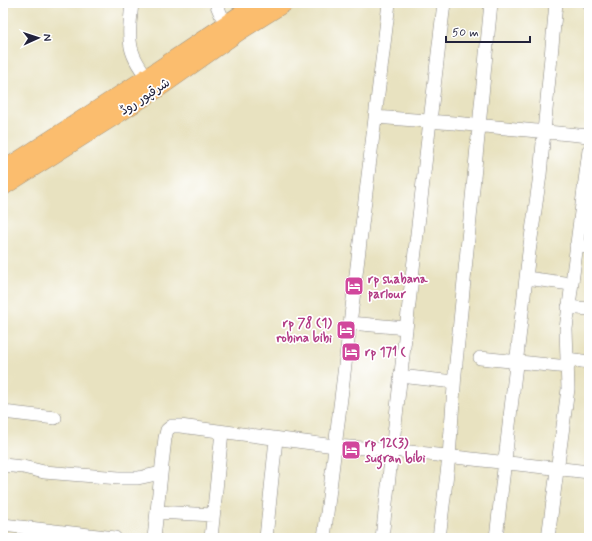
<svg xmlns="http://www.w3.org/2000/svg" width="592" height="541" font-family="Mynerve,'Playpen Sans Arabic',sans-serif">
  <rect width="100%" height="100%" fill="#fff"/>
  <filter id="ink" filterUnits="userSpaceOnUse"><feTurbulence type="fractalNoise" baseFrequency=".025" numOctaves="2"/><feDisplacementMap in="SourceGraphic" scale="8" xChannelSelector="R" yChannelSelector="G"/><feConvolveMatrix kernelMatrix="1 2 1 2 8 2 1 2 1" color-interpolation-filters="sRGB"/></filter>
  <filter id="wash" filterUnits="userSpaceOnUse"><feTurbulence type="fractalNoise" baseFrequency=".012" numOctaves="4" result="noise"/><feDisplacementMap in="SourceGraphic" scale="16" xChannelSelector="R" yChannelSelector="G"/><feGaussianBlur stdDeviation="0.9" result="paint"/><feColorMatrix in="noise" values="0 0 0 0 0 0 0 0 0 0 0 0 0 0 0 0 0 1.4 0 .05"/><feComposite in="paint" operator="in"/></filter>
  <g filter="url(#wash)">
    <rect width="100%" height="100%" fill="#e8e2c0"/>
  </g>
  <g filter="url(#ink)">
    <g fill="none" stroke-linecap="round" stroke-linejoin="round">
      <defs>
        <path id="minor" d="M132 3C128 41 126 54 153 84
          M216 3 221 15 228 23
          M588 3H589
          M375 117 454 123 589 136
          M576 246 589 247
          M526 278 571 284
          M568 307 589 309
          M350 323 406 328
          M480 358 568 367
          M567 359 589 362
          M400 376 454 382
          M3 412 55 418
          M3 465 23 467 44 472 119 478H138L161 473
          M157 512 213 515
          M3 525 115 538
          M154 538 165 438 167 430 172 426H180L335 446 392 450 589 472
          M211 538 222 432
          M266 538 276 439
          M324 538 389 3
          M382 538 430 121 444 3
          M439 538 449 457 455 373 491 3
          M496 538 529 252 540 175 556 3
          M548 538 568 389 566 329 589 150"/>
        <path id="major" d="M3 170 147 77 257 3
          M3 187 158 89 239 32 285 3"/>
      </defs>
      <use href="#minor" stroke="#85827e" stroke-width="14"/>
      <use href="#major" stroke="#85827e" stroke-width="18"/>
      <use href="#minor" stroke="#fff" stroke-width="13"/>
      <use href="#major" stroke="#fbbd6e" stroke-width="17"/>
    </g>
  </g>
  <defs>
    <symbol id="hotel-square" viewBox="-11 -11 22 22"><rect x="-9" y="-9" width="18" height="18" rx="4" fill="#d1479c" stroke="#fff"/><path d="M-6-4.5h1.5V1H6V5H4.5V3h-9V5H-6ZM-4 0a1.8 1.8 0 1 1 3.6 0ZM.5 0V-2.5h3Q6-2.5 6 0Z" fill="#fff"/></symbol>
  </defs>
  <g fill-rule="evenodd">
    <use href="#hotel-square" x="343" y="275" width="22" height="22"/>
    <use href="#hotel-square" x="335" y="319" width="22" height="22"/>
    <use href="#hotel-square" x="340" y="341" width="22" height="22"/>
    <use href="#hotel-square" x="340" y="439" width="22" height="22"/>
  </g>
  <g text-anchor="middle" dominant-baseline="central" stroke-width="3.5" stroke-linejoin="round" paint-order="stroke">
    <g font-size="13" fill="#22223b" stroke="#fff">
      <text transform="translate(145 97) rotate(-33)">شرقپور روڈ</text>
    </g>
    <g font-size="13" font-weight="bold" fill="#b23c85" stroke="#fff" text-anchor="start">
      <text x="368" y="279">rp shabana<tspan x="368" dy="15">parlour</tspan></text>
      <text x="332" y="323" text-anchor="end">rp 78 (1)<tspan x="332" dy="15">robina bibi</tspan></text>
      <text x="365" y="352">rp 171 (</text>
      <text x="365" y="443">rp 12(3)<tspan x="365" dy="15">sugran bibi</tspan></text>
    </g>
  </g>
  <rect width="592" height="541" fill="none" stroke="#fff" stroke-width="16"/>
  <g transform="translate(38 38) rotate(87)" stroke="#ffffff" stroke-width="3" paint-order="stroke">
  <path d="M0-3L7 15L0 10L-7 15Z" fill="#22223b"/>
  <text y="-6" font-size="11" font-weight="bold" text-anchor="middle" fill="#22223b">N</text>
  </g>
  <path d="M446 36v6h84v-6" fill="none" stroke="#22223b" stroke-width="2"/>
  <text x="452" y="36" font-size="12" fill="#22223b" stroke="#ffffff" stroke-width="3" paint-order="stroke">50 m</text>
</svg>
